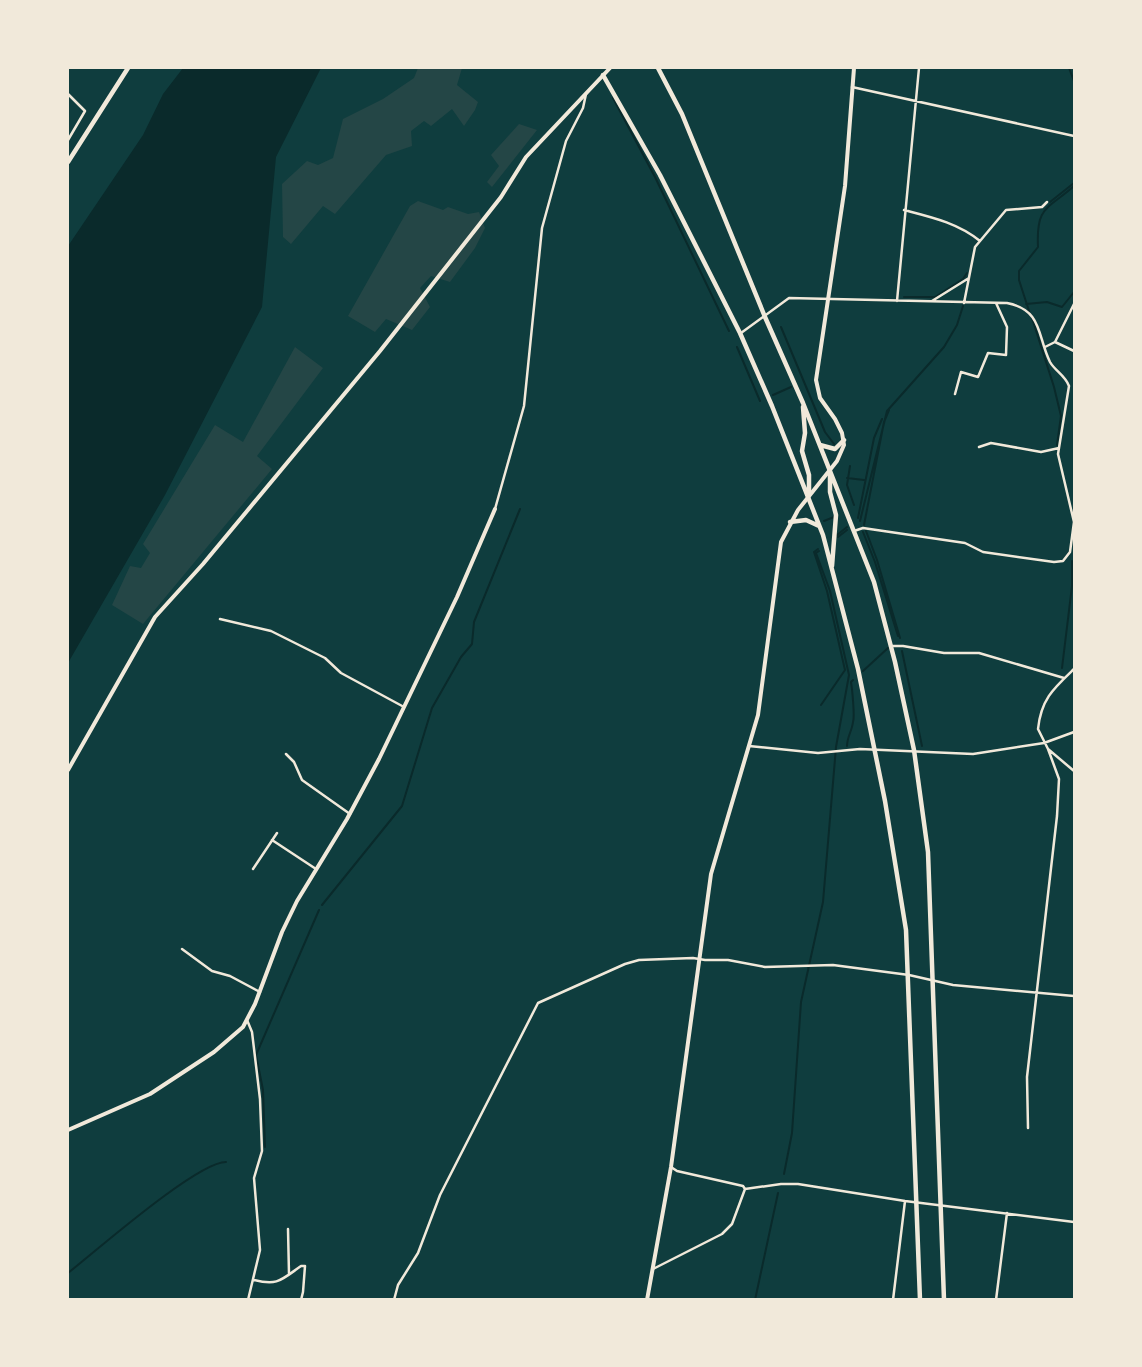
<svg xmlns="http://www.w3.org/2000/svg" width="1142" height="1367" font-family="Mulish,sans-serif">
  <rect width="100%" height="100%" fill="#0f3d3e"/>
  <path fill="#244646" d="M418 68H462L457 85 478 102 475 110 464 126 452 109 431 126 424 121 411 131 412 146 386 155 335 214 323 206 291 244 283 237 282 184 307 161 318 165 333 158 343 119 383 99 414 78Z
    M519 124 537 130 492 187 487 182 499 166 491 155Z
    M418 201 443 210 448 207 468 214 479 212 485 228 475 248 450 282 431 276 420 288 430 307 412 330 386 319 375 332 348 316 410 206Z
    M295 347 323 368 257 456 272 469 143 624 112 605 130 566 141 568 150 553 143 544 215 425 243 442Z"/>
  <path fill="#0a2a2b" d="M183 68H321L276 157 262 307 165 495 68 663V246L143 135 163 94Z"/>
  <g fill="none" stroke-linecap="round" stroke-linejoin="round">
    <path stroke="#0a2a2b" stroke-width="2" d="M1069 68 1074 81
      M613 98 655 177 729 331
      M1050 202 1074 183
      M904 297H935L963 279 967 273
      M1026 304 1047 302 1062 307 1074 292
      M1030 314 1019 280V271L1038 247C1036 206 1047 210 1074 186
      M1032 318 1054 387 1061 416 1057 445
      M781 327 825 432 834 444
      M737 347 760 401
      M773 395 791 387
      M850 466 847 485 854 505
      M847 478 864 480
      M858 518 874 438 882 419
      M824 521 834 517
      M860 521 887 411 944 347 957 325 963 306
      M864 525 884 422 889 410
      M866 531 877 560 900 638
      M863 532 875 562 898 636
      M837 535 847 527
      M838 537 847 530
      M818 549 814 552 827 591 845 670 821 705
      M902 651 922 746
      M1062 668 1072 586V561
      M863 671 888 648
      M847 746C847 737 852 731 853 722 855 716 852 688 851 682L853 680
      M322 905 402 806 432 708 461 657 472 644 474 622 520 509
      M265 1147 263 1090 256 1055 319 910
      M784 1174 792 1133 801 1002 823 902 836 747 849 675 830 591 816 553 819 551
      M68 1273C96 1251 197 1162 226 1162
      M755 1300 778 1193"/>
    <path stroke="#f1e9da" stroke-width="2.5" d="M852 87 1074 136
      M68 94 85 111 68 140
      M904 210C931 217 958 223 980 241
      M897 301 919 68
      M932 301 969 278
      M964 303 975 247 1006 210 1042 207 1047 202
      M741 333 789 298 1007 303C1043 310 1037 336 1050 362 1055 371 1065 375 1069 386L1058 454 1074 522
      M1055 342 1074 351
      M1045 347 1055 342 1074 304
      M955 394 961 372 978 377 988 353 1006 355 1007 327 996 303
      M979 447 991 443 1041 452 1059 448
      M495 509 524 406 542 228 566 141 583 108 586 94
      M854 531 863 528 965 543 983 552 1054 562 1063 561 1070 552 1074 522
      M220 619 271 631 325 658 341 673 404 707
      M891 646H903L944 653H979L1064 678
      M1074 669C1054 688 1041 699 1038 729L1048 749 1074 771
      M749 746 818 753 860 749 973 754 1044 743 1074 732
      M286 754 294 762 302 780 350 814
      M272 840 316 869
      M253 869 277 833
      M182 949 212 971 230 976 260 992
      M247 1020 252 1032 260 1099 262 1151 254 1178 260 1250 248 1300
      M1028 1128 1027 1077 1057 816 1059 779 1048 749
      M671 1167 677 1171 743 1186 745 1189
      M288 1229 289 1274
      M653 1269 722 1234 732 1224 745 1189 781 1184H798L905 1201 1074 1222
      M254 1280C278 1286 281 1280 301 1266H305L303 1292 301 1300
      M394 1300 398 1285 418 1253 440 1195 538 1003 625 964 639 960 693 958 705 960H728L765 967 833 965 909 975 953 985 1074 996
      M893 1300 905 1201
      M996 1300 1007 1213"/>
    <path stroke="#f1e9da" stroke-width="4" d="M68 1130 150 1094 214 1052 243 1027 255 1004 282 932 297 901 347 819 379 759 457 597 495 509
      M647 1300 671 1167 711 874 758 715 781 542 798 510 837 461 844 445 842 433 835 419 820 398 816 380 845 186 854 68"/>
    <path stroke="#f1e9da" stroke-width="4" d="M68 770 155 617 203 564 380 351 501 197 526 157 610 68"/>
    <path stroke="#f1e9da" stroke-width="4.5" d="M68 162 128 68"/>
    <path stroke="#f1e9da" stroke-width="4.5" d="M658 68 682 114 765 317 803 403 874 582 895 662 914 750 928 852 944 1300
      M603 75 660 175 740 333 772 406 823 535 858 669 885 801 906 930 920 1300
      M803 407 805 433 802 451 809 475V493
      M820 445 835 449 844 440
      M830 475V492L836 515 832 566
      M790 522 806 520 819 526"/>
  </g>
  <rect width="1142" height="1367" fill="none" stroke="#f1e9da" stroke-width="138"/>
</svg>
